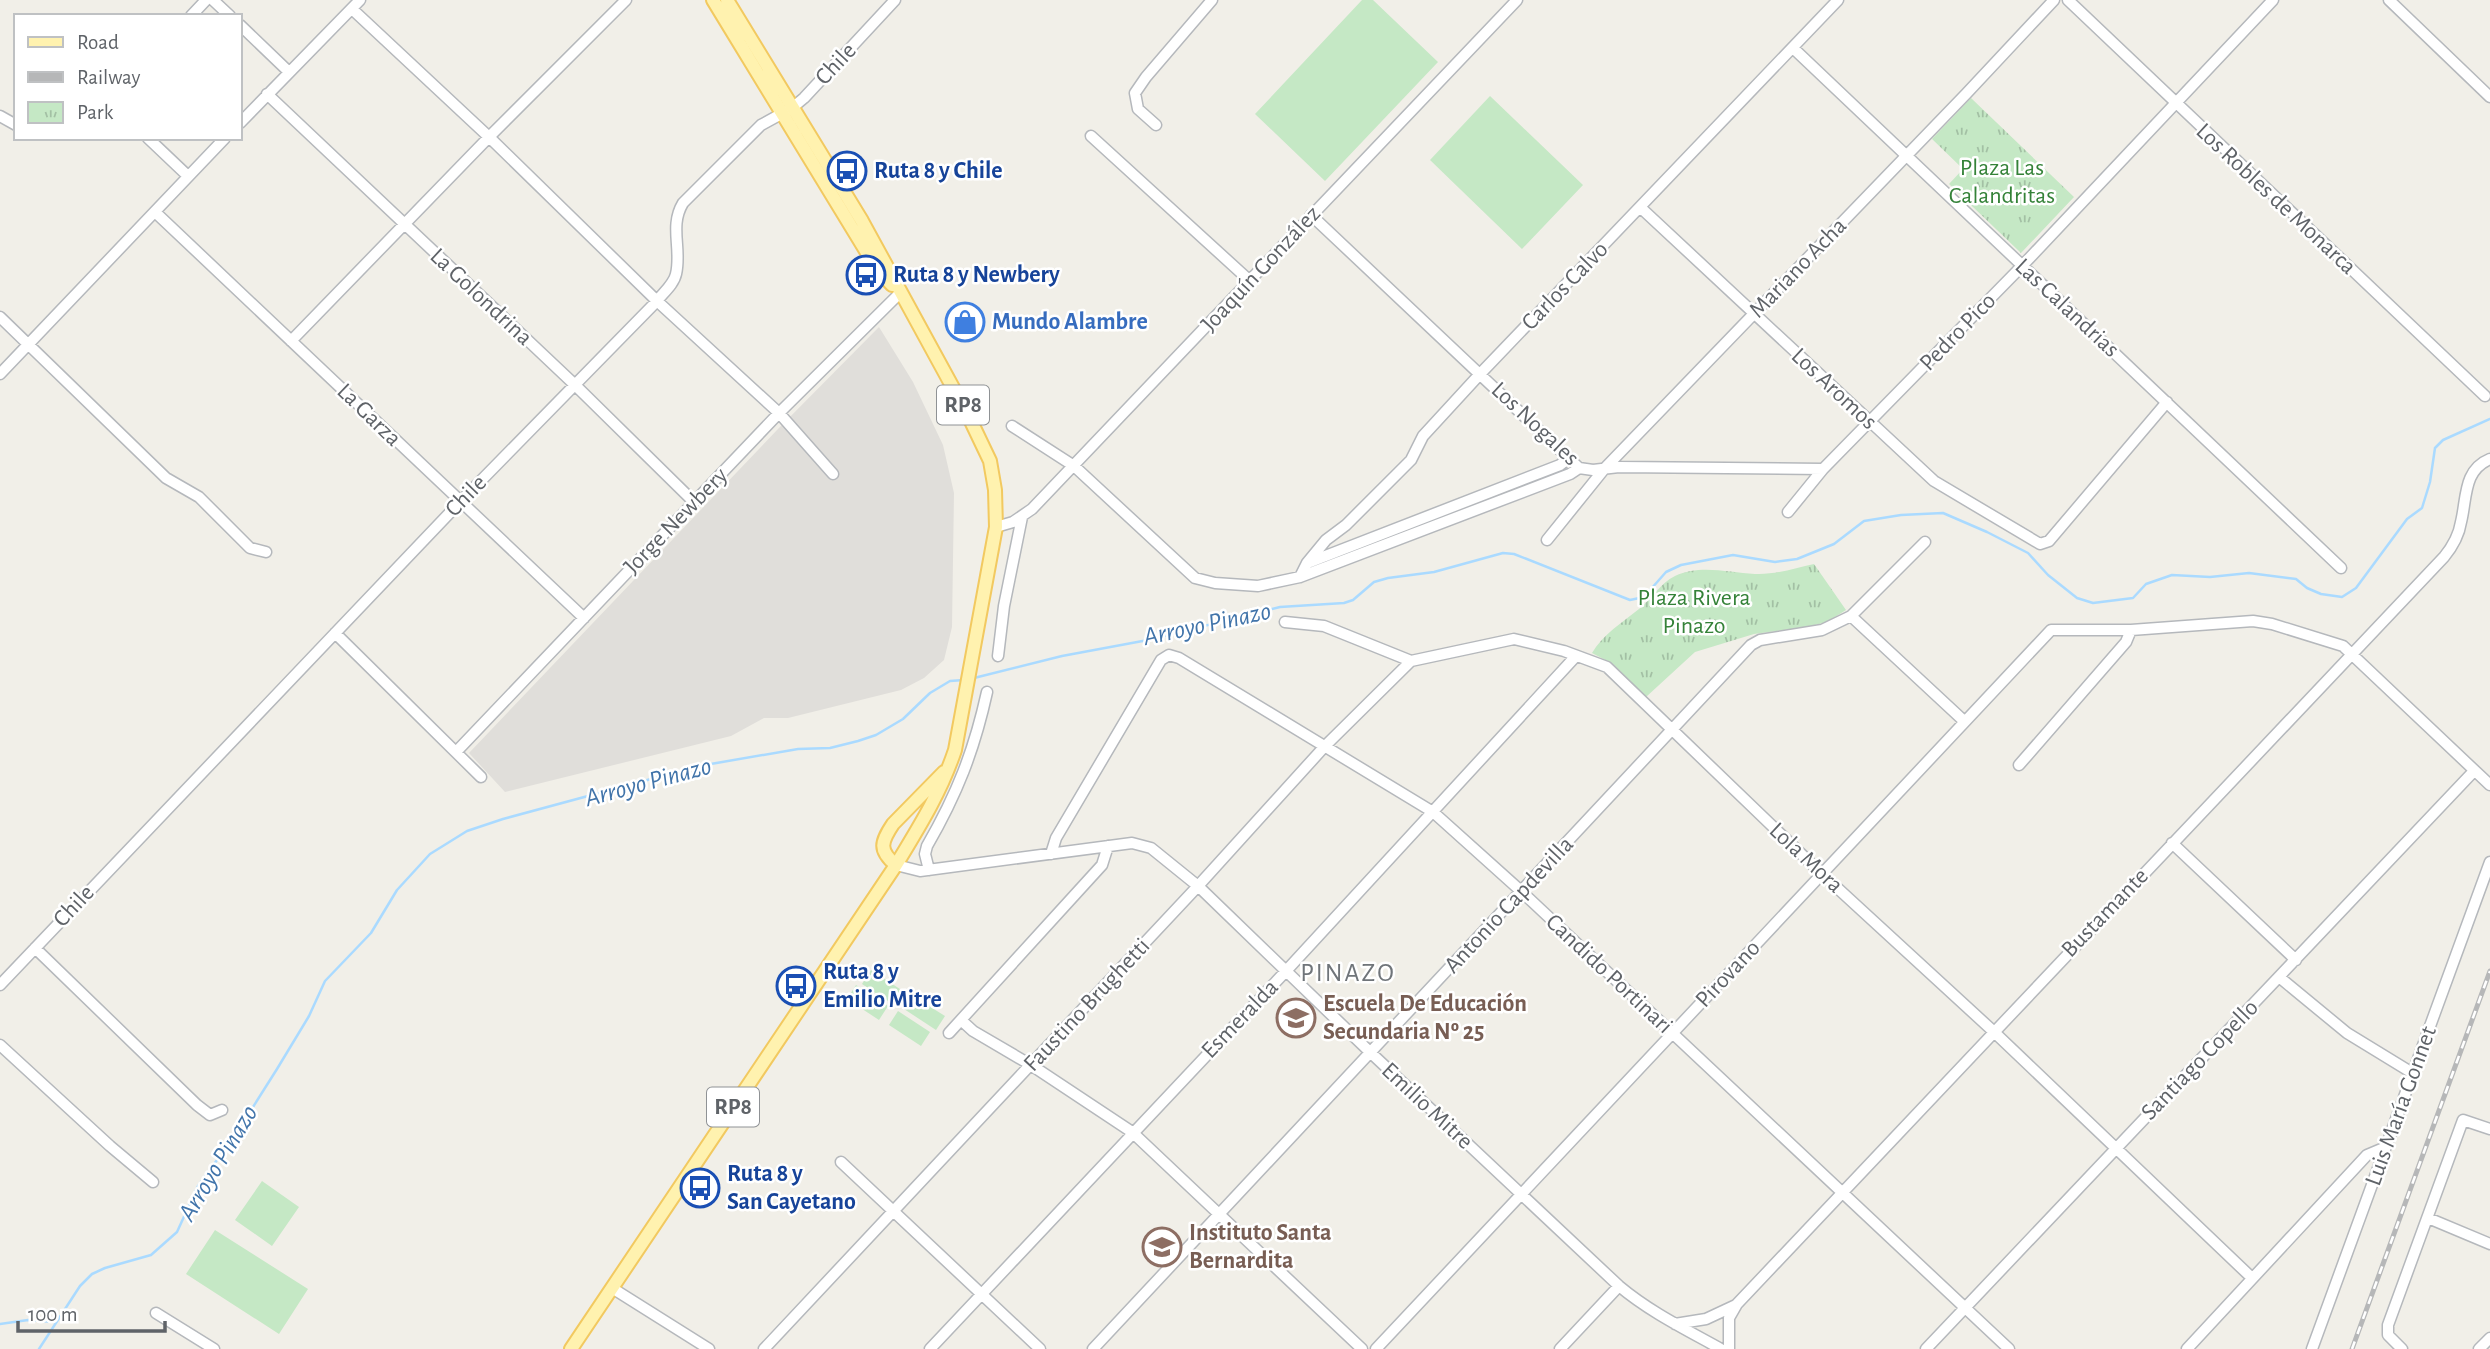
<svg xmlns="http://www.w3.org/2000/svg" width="2490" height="1349" font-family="'Alegreya Sans',sans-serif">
  <defs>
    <pattern id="park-tufts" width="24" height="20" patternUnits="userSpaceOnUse" patternTransform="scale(1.75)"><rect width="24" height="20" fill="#c5e8c5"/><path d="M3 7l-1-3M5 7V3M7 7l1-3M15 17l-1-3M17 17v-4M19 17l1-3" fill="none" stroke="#a3c0a4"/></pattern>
  </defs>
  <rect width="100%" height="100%" fill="#f1efe8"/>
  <path fill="#e0deda" d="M879 327 913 382 943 445 954 493 952 627 944 660 924 678 901 690 788 718H764L731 736 505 792 469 753 777 430Z"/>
  <path fill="#c5e8c5" d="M1362 0H1373L1438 62 1325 181 1255 114Z
    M1490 96 1583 185 1522 249 1430 160Z
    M871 970 903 991 894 1005 862 984Z
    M856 985 888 1006 879 1020 847 999Z
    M913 996 945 1016 936 1030 904 1009Z
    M898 1011 930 1032 921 1046 889 1025Z
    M262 1181 299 1207 272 1246 235 1220Z
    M215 1230 308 1289 279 1334 186 1274Z"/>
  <path fill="url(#park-tufts)" d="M1971 98 2074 197 2021 253 1949 184 1963 169 1932 139Z
    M1814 564 1846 610 1827 622 1806 627 1754 634 1695 652 1646 697 1613 664 1592 653C1603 634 1623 622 1639 609 1652 599 1660 583 1675 576 1701 564 1729 573 1755 574 1775 575 1795 568 1814 564Z"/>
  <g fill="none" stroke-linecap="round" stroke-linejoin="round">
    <path stroke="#aadaff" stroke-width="2.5" d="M974 678 1062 656 1148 640 1280 607 1344 603 1353 600 1374 582 1388 578 1434 572 1503 553 1514 554 1630 600 1644 597 1666 572 1681 565 1733 555 1775 562 1797 559 1834 544 1864 521 1901 515 1943 513 1987 532 2028 553 2048 575 2077 598 2093 603 2133 598 2146 584 2172 575 2210 577 2249 573 2296 579 2307 588 2321 594 2342 597 2356 588 2407 519 2422 508 2430 482 2435 448 2443 440 2490 419
      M0 1324 28 1320 55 1322
      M39 1349 80 1286 92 1274 105 1268 151 1255 177 1232 198 1186 236 1134 277 1069 309 1016 325 981 371 933 397 890 430 854 467 831 503 819 699 766 798 749 830 748 858 741 876 735 903 719 930 693 950 681 964 680"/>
    <defs>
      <path id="minor" d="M213 0 230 16
        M2068 0 2485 396
        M2389 0 2490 97
        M352 9 489 137 657 301 779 413 833 474
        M191 16 206 0
        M240 25 289 72
        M1793 48 2341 568
        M267 94 574 384 694 502
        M0 116 16 125
        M240 123 360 0
        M1156 125 1138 109 1135 93 1146 77 1212 0
        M1091 136 1250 281
        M148 138 188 176
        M1641 208 1934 481 2040 544 2049 541 2167 402
        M155 212 584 618
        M1311 215 1579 468 1593 470 1619 467 1823 469
        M0 317 166 478 199 497 250 548 266 552
        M291 341 489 137 626 0
        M0 374 225 138
        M1012 426 1074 466 1195 578 1215 583 1258 586 1300 577 1570 474 1579 468
        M1788 512 1823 469 2023 265 2273 0
        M996 527 1013 522 1032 509 1517 0
        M1547 540 1605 468 1966 94 2054 0
        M1310 562 1560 465 1569 458
        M1300 577 1307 563 1326 540 1346 525 1411 460 1423 436 1480 374 1838 0
        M1851 616 1964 721
        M1285 622 1324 626 1411 661 1514 639 1564 651 1607 667 1821 873 1993 1031 2252 1278
        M335 633 481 777
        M998 656 1004 606 1022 517
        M456 752 779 413 900 293
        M2019 765 2126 642 2131 630
        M2172 843 2296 960
        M1051 854 1056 838 1161 660 1169 655 1179 658 1433 812 1522 892 2009 1349
        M896 865 920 871 1132 843 1151 848 1198 886 1371 1053 1619 1286C1650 1312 1685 1329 1721 1349
        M929 870 925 854 927 846C957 794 974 751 987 692
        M35 948 197 1105 210 1115 222 1110
        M2279 977 2347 1033 2414 1074
        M0 985 461 501 657 301C663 293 674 284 676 274 682 249 669 226 683 203L761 125 792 108 804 98 895 0
        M961 1020 973 1031 1031 1065 1132 1132 1362 1349
        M949 1033 1102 865 1108 846
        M0 1045 110 1146 153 1182
        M841 1162 1040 1349
        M2428 1218 2490 1244
        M612 1288 709 1349
        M156 1313 214 1349
        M1675 1324 1706 1319 1736 1305
        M764 1349 1198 886 1325 746 1411 661
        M930 1349 1286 971 1576 656
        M1093 1349 1751 645 1760 640 1822 630 1851 616 1925 542
        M1376 1349 2051 630H2131L2253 621 2272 624 2343 646 2490 785
        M1560 1349 1619 1286
        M1729 1349V1318L1737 1304 2444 557C2453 546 2459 535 2461 522 2467 498 2463 470 2490 459
        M1926 1349 2474 771
        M2187 1349 2367 1155 2386 1147
        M2312 1349 2490 862
        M2402 1349 2388 1335V1325L2463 1120 2490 1129
        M2479 1349 2490 1338"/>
      <path id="major" d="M713 0 877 269 892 285
        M896 865C878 850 881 842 893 824L944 772
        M571 1349 896 865C919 827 941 792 955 750L996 527 995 490 990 461 969 417 862 221 727 0"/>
    </defs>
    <use href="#minor" stroke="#b5b8bc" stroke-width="13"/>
    <use href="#major" stroke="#f2c960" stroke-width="16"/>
    <use href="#minor" stroke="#fff" stroke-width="10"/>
    <use href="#major" stroke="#fff2af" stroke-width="12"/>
    <defs>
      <path id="rail" d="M2352 1349 2490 971"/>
    </defs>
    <use href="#rail" stroke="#b6b7b8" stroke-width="5"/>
    <use href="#rail" stroke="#fff" stroke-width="2.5" stroke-dasharray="8" stroke-linecap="butt"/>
  </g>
  <defs>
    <symbol id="bus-ring" viewBox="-11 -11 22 22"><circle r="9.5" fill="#fff" stroke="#1a4fb4" stroke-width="1.5"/><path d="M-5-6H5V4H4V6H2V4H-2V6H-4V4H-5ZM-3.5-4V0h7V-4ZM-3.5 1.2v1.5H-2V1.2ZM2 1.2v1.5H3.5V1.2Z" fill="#1a4fb4"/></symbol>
    <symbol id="shop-ring" viewBox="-11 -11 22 22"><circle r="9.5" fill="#fff" stroke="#3f7fe0" stroke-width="1.5"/><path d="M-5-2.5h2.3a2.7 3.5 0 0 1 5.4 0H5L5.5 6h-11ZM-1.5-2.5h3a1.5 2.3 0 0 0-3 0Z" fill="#3f7fe0"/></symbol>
    <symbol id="school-ring" viewBox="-11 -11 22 22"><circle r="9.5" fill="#fff" stroke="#8d6e63" stroke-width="1.5"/><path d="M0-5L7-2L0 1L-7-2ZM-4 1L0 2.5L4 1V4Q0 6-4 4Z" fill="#8d6e63"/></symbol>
  </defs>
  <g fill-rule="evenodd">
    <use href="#bus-ring" x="825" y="149" width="44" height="44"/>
    <use href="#bus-ring" x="844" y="253" width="44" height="44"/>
    <use href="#shop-ring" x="943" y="300" width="44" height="44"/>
    <use href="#bus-ring" x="774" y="964" width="44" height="44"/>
    <use href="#school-ring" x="1274" y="996" width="44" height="44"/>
    <use href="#bus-ring" x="678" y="1166" width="44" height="44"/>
    <use href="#school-ring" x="1140" y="1225" width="44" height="44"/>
  </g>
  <g text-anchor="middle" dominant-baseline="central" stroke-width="5" stroke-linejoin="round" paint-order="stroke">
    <g fill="#fff" stroke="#8f9295" stroke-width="2">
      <rect x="937" y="385.5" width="52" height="39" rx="5"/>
      <rect x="707" y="1087.5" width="52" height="39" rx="5"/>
    </g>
    <g font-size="23" font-weight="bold" fill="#5f6368">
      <text x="963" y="405">RP8</text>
      <text x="733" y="1107">RP8</text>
    </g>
    <g font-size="24" fill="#5f6368" stroke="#fff">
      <text transform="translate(836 64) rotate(-47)">Chile</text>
      <text transform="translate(2276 199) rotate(43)">Los Robles de Monarca</text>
      <text transform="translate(1798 268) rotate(-46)">Mariano Acha</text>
      <text transform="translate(1261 269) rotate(-47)">Joaquín González</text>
      <text transform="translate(1565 286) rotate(-46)">Carlos Calvo</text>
      <text transform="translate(481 297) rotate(43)">La Golondrina</text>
      <text transform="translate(2067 308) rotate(43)">Las Calandrias</text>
      <text transform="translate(1958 332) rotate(-46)">Pedro Pico</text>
      <text transform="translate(1834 389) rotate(43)">Los Aromos</text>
      <text transform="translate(369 415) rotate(44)">La Garza</text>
      <text transform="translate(1535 424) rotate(43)">Los Nogales</text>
      <text transform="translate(466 496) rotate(-46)">Chile</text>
      <text transform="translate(676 521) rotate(-46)">Jorge Newbery</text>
      <text transform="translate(1806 858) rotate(43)">Lola Mora</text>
      <text transform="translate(1509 905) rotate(-47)">Antonio Capdevilla</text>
      <text transform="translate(74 906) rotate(-47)">Chile</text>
      <text transform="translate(2105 913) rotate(-46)">Bustamante</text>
      <text transform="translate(1609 974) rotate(43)">Candido Portinari</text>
      <text transform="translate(1728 974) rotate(-47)">Pirovano</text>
      <text transform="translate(1087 1005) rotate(-47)">Faustino Brughetti</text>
      <text transform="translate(1240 1019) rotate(-46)">Esmeralda</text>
      <text transform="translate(2200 1060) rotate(-46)">Santiago Copello</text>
      <text transform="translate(1427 1106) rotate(43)">Emilio Mitre</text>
      <text transform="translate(2401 1106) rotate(-70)">Luis María Gonnet</text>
    </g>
    <g font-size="24" fill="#348238" stroke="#fff">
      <text x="2002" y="168">Plaza Las<tspan x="2002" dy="28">Calandritas</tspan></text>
      <text x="1694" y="598">Plaza Rivera<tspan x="1694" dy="28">Pinazo</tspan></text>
    </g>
    <g font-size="24" font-weight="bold" fill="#164399" stroke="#fff" text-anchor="start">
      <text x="874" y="171">Ruta 8 y Chile</text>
      <text x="893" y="275">Ruta 8 y Newbery</text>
      <text x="823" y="972">Ruta 8 y<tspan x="823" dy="28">Emilio Mitre</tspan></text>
      <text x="727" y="1174">Ruta 8 y<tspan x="727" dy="28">San Cayetano</tspan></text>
    </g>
    <g font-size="24" font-weight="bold" fill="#366cbe" stroke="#fff" text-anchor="start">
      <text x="992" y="322">Mundo Alambre</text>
    </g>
    <g font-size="24" font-weight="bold" fill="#785e54" stroke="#fff" text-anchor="start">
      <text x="1323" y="1004">Escuela De Educación<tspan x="1323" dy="28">Secundaria Nº 25</tspan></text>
      <text x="1189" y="1233">Instituto Santa<tspan x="1189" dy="28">Bernardita</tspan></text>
    </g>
    <g font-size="26" font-style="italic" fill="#4174aa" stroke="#fff">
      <text transform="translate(1207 624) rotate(-12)">Arroyo Pinazo</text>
      <text transform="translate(648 782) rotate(-15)">Arroyo Pinazo</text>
      <text transform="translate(218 1163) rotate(-59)">Arroyo Pinazo</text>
    </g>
    <g font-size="26" letter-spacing="2" fill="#70757a" stroke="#fff">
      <text x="1348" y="973">PINAZO</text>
    </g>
  </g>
  <rect x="14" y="14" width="228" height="126" fill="#ffffff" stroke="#bfc1c3" stroke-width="2"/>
  <rect x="28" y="37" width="35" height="10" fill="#fff2af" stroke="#bfc1c3" stroke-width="2"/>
  <text x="77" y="49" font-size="21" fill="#5f6368">Road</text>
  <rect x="28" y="72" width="35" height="10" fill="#b6b7b8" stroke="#bfc1c3" stroke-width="2"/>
  <text x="77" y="84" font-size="21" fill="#5f6368">Railway</text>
  <rect x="28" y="102" width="35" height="21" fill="url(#park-tufts)" stroke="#bfc1c3" stroke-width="2"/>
  <text x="77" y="119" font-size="21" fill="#5f6368">Park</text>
  <path d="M18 1321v10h147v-10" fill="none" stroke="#5f6368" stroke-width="3.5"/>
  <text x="28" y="1321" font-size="21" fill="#5f6368" stroke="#ffffff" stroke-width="5" paint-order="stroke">100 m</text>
</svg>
